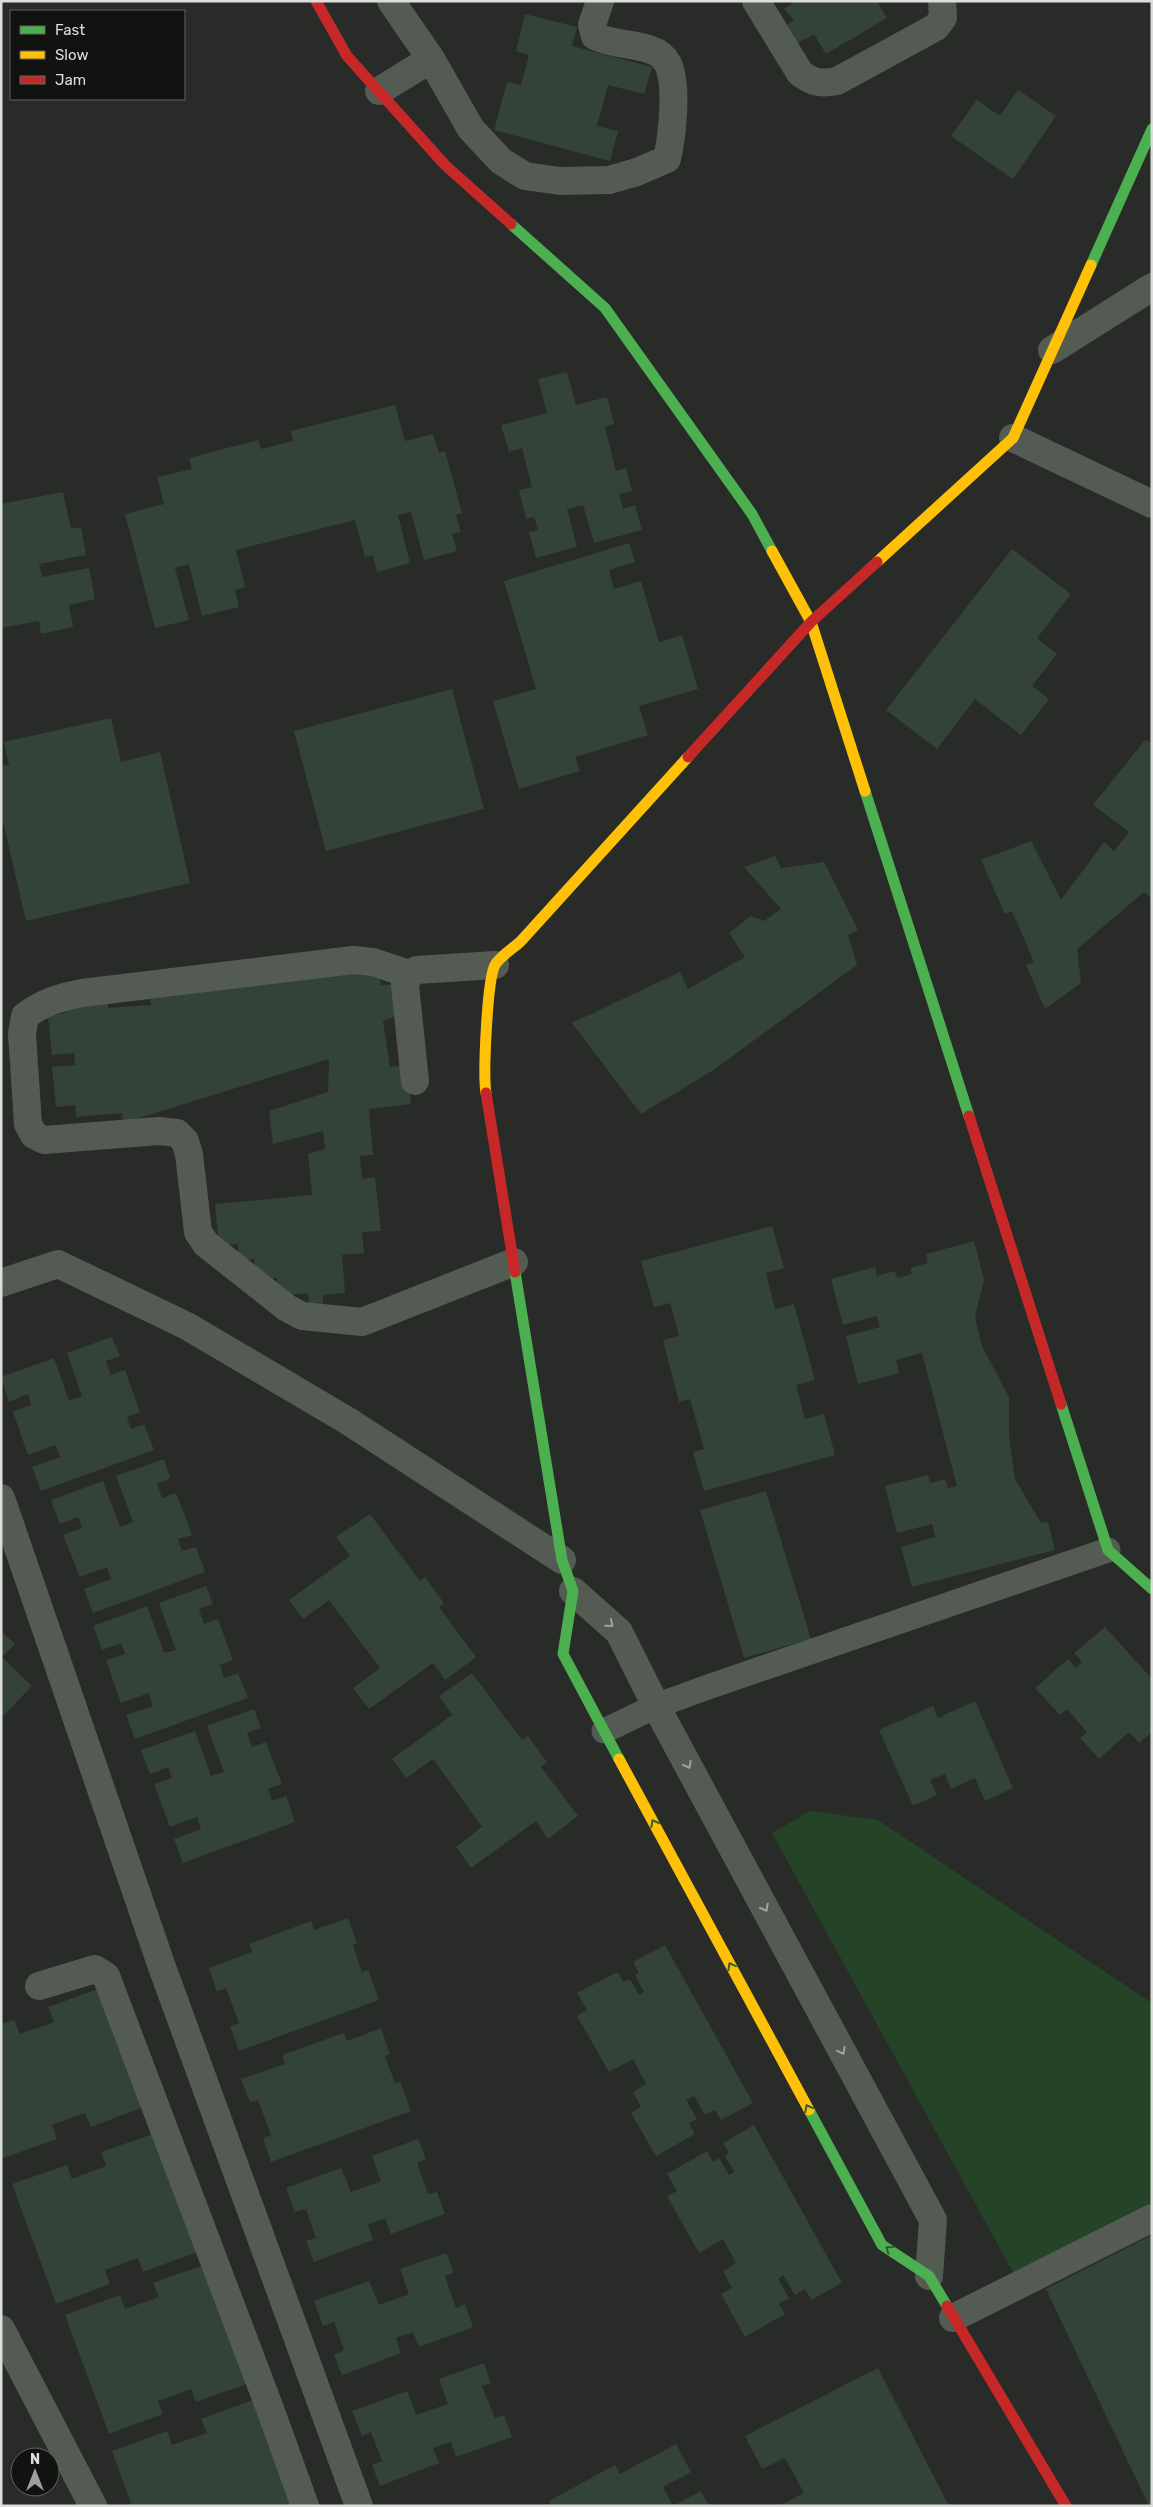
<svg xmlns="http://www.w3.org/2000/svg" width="1153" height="2507" font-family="Rubik,sans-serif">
  <rect width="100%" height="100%" fill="#282b28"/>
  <path fill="#254427" d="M810 1811 878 1820 1152 2003V2203L1015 2276 772 1833Z"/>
  <path fill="#344337" d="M796 1H877L887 18 826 54 814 34 791 47 781 30 794 20 784 9Z
    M525 14 577 27 572 46 652 67 644 94 608 85 597 126 618 131 610 161 494 130 507 82 521 85 529 55 516 51Z
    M1018 90 1056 116 1013 179 951 136 977 100 1000 116Z
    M567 372 576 405 607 397 614 424 605 427 616 471 626 468 632 491 619 494 623 509 635 505 642 530 594 543 583 505 567 509 577 547 536 558 529 532 538 530 534 517 526 519 519 490 532 487 522 448 509 452 501 425 547 413 538 379Z
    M395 405 405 441 433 434 439 453 445 451 462 513 456 515 461 532 452 534 457 551 424 560 411 512 398 515 410 563 377 572 373 555 365 557 355 520 236 550 245 587 235 590 239 607 202 616 189 564 175 568 189 620 155 628 125 514 164 504 157 477 192 469 189 458 258 440 261 449 293 441 291 431Z
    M63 492 71 529 81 527 86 555 39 564 42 577 89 568 95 599 69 605 73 627 41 634 39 621 1 628V504Z
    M629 543 635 562 609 570 614 589 641 581 659 642 682 635 698 689 639 706 648 735 575 757 580 771 519 789 493 701 536 689 504 581Z
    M1012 549 1071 594 1037 638 1057 654 1032 686 1049 699 1021 735 975 699 937 749 886 710Z
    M452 689 484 809 326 851 294 731Z
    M111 718 121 762 160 752 190 883 26 921 1 813V766L9 765 4 742Z
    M1145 740 1152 743V898L1144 892 1077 949 1081 983 1045 1009 1026 965 1034 962 1012 911 1005 914 981 860 1031 841 1061 900 1104 842 1114 851 1129 832 1093 805Z
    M775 856 781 868 824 862 858 930 848 935 857 965 712 1071 641 1114 572 1023 680 972 688 989 745 957 729 933 751 916 764 921 781 909 744 867Z
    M379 971 381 985 397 984 400 1015 383 1021 390 1067 407 1065 411 1104 369 1109 373 1155 360 1156 362 1179 375 1177 381 1231 362 1232 364 1253 342 1255 345 1293 323 1295V1303L309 1305 308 1293 279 1296 277 1278 256 1280 254 1259 239 1261 238 1244 219 1246 215 1204 312 1195 308 1154 325 1149 323 1131 273 1144 269 1111 328 1092 329 1059 123 1123 122 1113 76 1117 75 1105 56 1107 52 1067 75 1065 74 1053 52 1055 48 1015 65 1013 64 1005 108 1000V1008L151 1005 149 989Z
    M772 1226 784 1268 766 1273 775 1309 794 1304 815 1380 796 1385 805 1419 824 1414 835 1455 704 1491 693 1452 704 1449 690 1399 679 1402 663 1340 679 1336 670 1303 654 1307 641 1261Z
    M974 1241 984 1280 975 1317 982 1346 1009 1397V1435L1015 1479 1041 1523 1048 1522 1055 1550 912 1587 901 1547 935 1537 932 1524 897 1533 885 1486 928 1475 930 1483 945 1479 948 1488 957 1486 922 1353 896 1360 899 1373 858 1384 846 1336 880 1327 877 1316 843 1325 831 1279 875 1267 877 1276 895 1271 897 1278 912 1274 910 1268 928 1263 926 1254Z
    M112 1337 120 1356 106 1361 111 1375 125 1370 140 1412 127 1417 131 1429 144 1424 154 1450 41 1491 32 1467 60 1457 56 1445 28 1455 13 1412 31 1405 28 1394 9 1402 1 1377 54 1358 69 1401 82 1396 67 1353Z
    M164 1459 170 1478 157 1484 162 1498 176 1493 192 1535 178 1539 182 1551 196 1547 205 1572 93 1613 84 1589 111 1579 107 1567 80 1577 63 1535 82 1528 78 1517 60 1524 51 1500 103 1481 120 1527 133 1522 116 1476Z
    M766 1491 811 1639 744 1658 700 1510Z
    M370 1514 420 1581 425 1577 444 1603 439 1607 476 1657 445 1680 433 1663 369 1709 353 1688 380 1668 329 1600 303 1619 289 1600 350 1556 336 1537Z
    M206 1586 213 1604 199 1609 204 1624 218 1619 233 1660 220 1665 224 1678 238 1673 248 1698 135 1739 126 1715 153 1706 149 1693 121 1703 106 1660 125 1654 121 1643 102 1650 93 1626 147 1606 164 1653 176 1650 159 1603Z
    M1105 1627 1152 1679V1732L1139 1743 1129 1732 1099 1759 1080 1738 1087 1732 1067 1709 1060 1715 1035 1688 1068 1659 1076 1668 1082 1662 1074 1653Z
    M1 1631 15 1644 2 1657 32 1686 1 1718Z
    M472 1673 522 1740 528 1736 547 1762 541 1767 578 1816 548 1839 536 1821 471 1868 456 1847 482 1827 433 1759 406 1778 392 1759 452 1715 439 1696Z
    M975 1701 1013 1788 985 1801 975 1778 951 1789 945 1774 930 1780 937 1795 913 1806 879 1730 933 1706 938 1718Z
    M254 1709 261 1728 247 1733 252 1747 266 1742 282 1784 268 1789 272 1801 286 1796 295 1822 183 1863 174 1839 201 1829 197 1817 170 1827 154 1784 172 1778 168 1767 150 1774 141 1750 195 1731 211 1776 224 1772 207 1726Z
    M348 1918 357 1943 353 1945 362 1972 368 1970 379 2000 239 2051 230 2026 239 2023 226 1988 217 1992 209 1968 252 1952 249 1944 311 1921 314 1930Z
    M665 1945 753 2103 721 2120 715 2110 705 2115 694 2096 686 2100 697 2119 689 2123 695 2134 656 2156 631 2113 641 2107 633 2092 646 2084 633 2059 609 2072 577 2016 587 2010 577 1993 618 1972 623 1982 630 1979 639 1995 644 1992 635 1975 639 1973 633 1962Z
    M103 1987 146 2106 91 2127 85 2113 52 2125 57 2139 3 2158 1 2153V2024L14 2020 20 2034 54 2022 48 2007Z
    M381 2028 390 2054 385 2056 395 2083 400 2082 411 2111 271 2162 263 2138 271 2135 258 2100 250 2102 241 2079 285 2064 282 2055 344 2033 347 2041Z
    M754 2125 842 2283 811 2300 805 2289 795 2295 783 2275 778 2279 789 2298 779 2304 785 2314 745 2337 721 2294 732 2288 723 2271 736 2263 723 2239 699 2253 667 2196 677 2191 667 2174 707 2151 713 2162 719 2158 729 2175 734 2172 725 2156 729 2153 723 2143Z
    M156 2133 200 2251 143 2272 138 2258 105 2270 110 2284 56 2304 12 2184 67 2165 72 2179 106 2166 101 2152Z
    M418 2139 426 2159 417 2163 428 2194 437 2192 445 2214 391 2234 385 2218 368 2225 373 2240 314 2262 306 2241 316 2238 306 2209 295 2212 286 2188 341 2168 351 2192 381 2181 372 2156Z
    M1152 2235V2506H1149L1046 2289Z
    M446 2253 454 2273 445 2276 456 2308 465 2304 473 2327 419 2347 413 2332 396 2338 401 2353 342 2375 334 2355 344 2350 334 2322 323 2326 314 2301 369 2281 379 2305 409 2294 400 2269Z
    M209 2263 252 2382 196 2402 191 2389 158 2401 163 2414 109 2434 65 2315 120 2295 125 2309 159 2297 153 2283Z
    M484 2363 491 2383 482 2386 495 2418 504 2415 512 2437 456 2457 451 2442 433 2448 439 2463 380 2486 372 2465 382 2461 371 2432 362 2436 352 2411 407 2391 416 2415 448 2404 439 2379Z
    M878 2368 949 2506H779L804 2493 785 2458 762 2469 745 2436Z
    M256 2399 296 2506H132L112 2451 167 2431 172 2445 207 2433 201 2419Z
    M676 2444 691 2472 663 2487 673 2506 701 2491 709 2506H551L549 2501 615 2465 620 2474Z"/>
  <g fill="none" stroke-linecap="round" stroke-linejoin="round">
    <path stroke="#535b53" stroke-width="25" d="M604 1731 656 1706 708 1687 1108 1550"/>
    <path stroke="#535b53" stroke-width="28" d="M391 1 431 59 471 129 501 161 525 176 560 181 609 180 637 172 667 159C672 137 678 86 668 64 664 57 658 52 651 50 633 43 613 45 595 36L592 25 600 1
      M756 1 800 73C813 83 821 84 837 81L936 27 943 18 942 1
      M379 91 431 59
      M1052 350 1152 287
      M1013 438 1152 504
      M409 974 373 962 353 960 82 993C61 997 43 1002 25 1016L22 1034 28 1124 34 1135 44 1140 159 1131 177 1133 185 1141 189 1154 198 1232 206 1244 287 1308 302 1316 362 1322 514 1262
      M415 1081 405 985 409 974 417 970 495 965
      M1 1283 58 1264 187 1326 348 1421 562 1560
      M1 1498 162 1967 359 2506
      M573 1591 619 1632 656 1706 933 2220 929 2276
      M39 1986 95 1969 106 1976 272 2414 305 2506
      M953 2318 1152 2218
      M1 2329 93 2506"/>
    <path stroke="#4caf50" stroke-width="11" d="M511 224 605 308 752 514 772 551
      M1091 265 1152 129
      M865 791 969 1116
      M515 1272 562 1560 573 1591 563 1654 619 1759
      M1061 1404 1108 1550 1152 1589
      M809 2110 882 2245 929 2276 947 2306"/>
    <path stroke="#ffc107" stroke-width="11" d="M772 551 811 622 865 791
      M877 562 1013 438 1091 265
      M486 1093C483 1075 487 980 495 965 500 956 514 948 521 941L688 757
      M619 1759 809 2110"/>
    <path stroke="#c62828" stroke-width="11" d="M316 1 347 56 445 165 511 224
      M688 757 811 622 877 562
      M486 1093 515 1272
      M969 1116 1061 1404
      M947 2306 1066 2506"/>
  </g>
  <defs><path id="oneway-chevron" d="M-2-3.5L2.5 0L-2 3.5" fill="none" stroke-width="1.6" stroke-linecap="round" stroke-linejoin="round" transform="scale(1.25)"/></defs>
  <g stroke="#9ea39e">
    <use href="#oneway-chevron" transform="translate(610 1624) rotate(41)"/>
    <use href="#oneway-chevron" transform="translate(688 1765) rotate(62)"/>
    <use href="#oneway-chevron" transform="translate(765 1908) rotate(62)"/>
    <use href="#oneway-chevron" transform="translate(842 2051) rotate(62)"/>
  </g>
  <g stroke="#2e6130">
    <use href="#oneway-chevron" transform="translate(654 1823) rotate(-118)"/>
    <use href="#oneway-chevron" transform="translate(731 1966) rotate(-118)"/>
    <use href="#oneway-chevron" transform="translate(808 2108) rotate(-118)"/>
    <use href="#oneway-chevron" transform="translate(889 2249) rotate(-144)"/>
  </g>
  <rect width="1153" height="2507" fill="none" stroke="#dbdedb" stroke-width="5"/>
  <rect x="10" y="10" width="175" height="90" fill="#111311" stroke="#626462"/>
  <rect x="20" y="26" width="25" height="8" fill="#4caf50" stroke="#626462"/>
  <text x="55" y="35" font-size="15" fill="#dbdedb">Fast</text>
  <rect x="20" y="51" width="25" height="8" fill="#ffc107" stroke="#626462"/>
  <text x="55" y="60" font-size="15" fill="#dbdedb">Slow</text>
  <rect x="20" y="76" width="25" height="8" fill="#c62828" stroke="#626462"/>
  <text x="55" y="85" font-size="15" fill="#dbdedb">Jam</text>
  <g transform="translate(35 2472)"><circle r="24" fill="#111311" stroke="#626462"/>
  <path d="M0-4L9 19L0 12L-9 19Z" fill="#9c9f9c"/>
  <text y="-8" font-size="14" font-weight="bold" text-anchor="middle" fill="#dbdedb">N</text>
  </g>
</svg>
